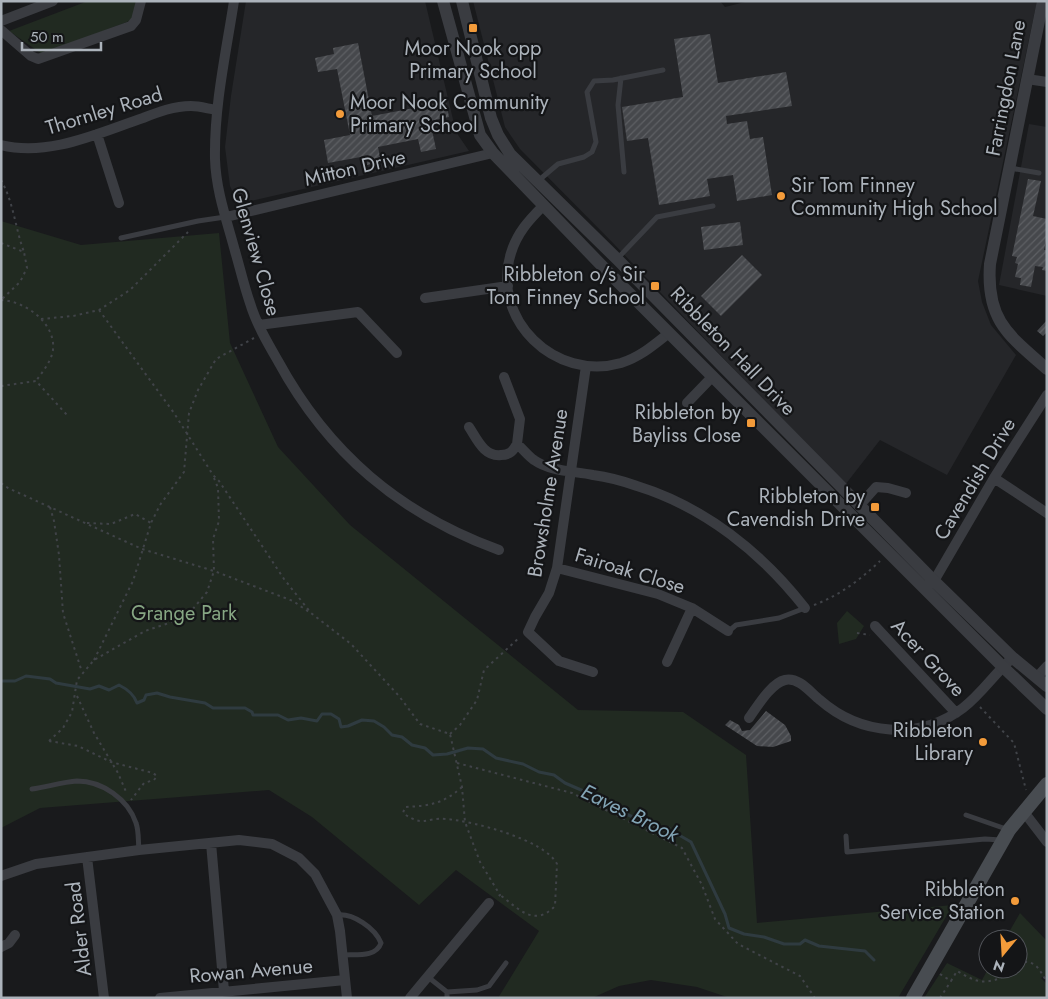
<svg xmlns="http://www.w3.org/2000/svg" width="1048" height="999" font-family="Jost,sans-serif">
  <defs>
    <pattern id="building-hatch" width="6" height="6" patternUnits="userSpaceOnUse" patternTransform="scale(1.25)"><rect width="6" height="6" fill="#46484c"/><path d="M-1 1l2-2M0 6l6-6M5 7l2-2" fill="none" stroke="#5e6064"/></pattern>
  </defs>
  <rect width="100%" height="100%" fill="#191a1c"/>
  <path fill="#252629" d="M246 1H425L456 132 469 151 238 204 230 186 225 147 231 96Z
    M473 1H720L725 7 749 1H1037L978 281 982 302 991 325 1016 355 947 475 880 440 845 485 613 243 520 149 505 127Z
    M1029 124 1047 127V296L999 285Z"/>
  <path fill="#212a21" d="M88 1H137L133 18 127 22 42 54 9 31Z
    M1 221 81 245 219 233 230 343 278 447 350 525 578 710 683 712 746 755 757 923 953 905 898 998H730L697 987 651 980 619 986 592 998H498L539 931 456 870 419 905 312 817 269 790 40 808 1 828Z
    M847 611 864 626 856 639 839 644 837 623Z
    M1020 913 1047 941V975L1041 978 1047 984V998H924L947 963 982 980 988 969H1018V939H1005Z"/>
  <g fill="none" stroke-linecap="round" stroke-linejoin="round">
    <path stroke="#2f3b40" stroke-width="3" d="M1 681H15L26 676 50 679 56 683 90 689 99 686 109 690 119 685C127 689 134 694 137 703L144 700 146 695 157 693 170 697 205 703 213 708H245L252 712 253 715H278L288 720 301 718 317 721 322 714H331L339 719 341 727 348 726 362 720 374 721 384 727 392 735 402 737 412 745 425 748 433 755 447 754 468 748 483 749 496 758 523 764 539 772 554 775 565 783 595 796 626 814 663 830 669 828V834L679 835 691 842 725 914 729 928 744 934 764 937 784 944H800L805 940 819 946 865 951 874 960"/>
  </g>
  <path fill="url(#building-hatch)" d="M710 34 718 83 786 72 792 106 726 116 727 124 747 121 750 139 763 137 772 195 737 201 733 175 707 179 710 196 659 205 648 138 627 141 622 107 683 97 674 39Z
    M358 43 372 116 446 102 449 117 430 121 436 149 421 152 418 139 378 147 381 162 367 165 366 156 328 163 324 140 350 135 337 69 318 72 315 58 334 54 333 48Z
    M1028 179 1041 181 1033 216 1047 219V236L1044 250H1047V271L1042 270 1043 267 1035 266 1031 287 1020 285 1021 278 1015 277 1018 264 1015 263 1017 257 1012 256Z
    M740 222 743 245 704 250 701 227Z
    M742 255 762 275 721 316 701 296Z
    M1047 320V332L1043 336 1037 331Z
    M766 711 785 725 791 736V741L773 747 757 746 725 725 730 720 739 725 742 731 750 730Z"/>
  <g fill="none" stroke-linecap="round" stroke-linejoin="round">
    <path stroke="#404348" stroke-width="2" stroke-dasharray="2.5 4" stroke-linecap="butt" d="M1 180C14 203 15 228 24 252
      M1 243 24 252 27 268 20 282 1 300
      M1 300C25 301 56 323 53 350 51 362 43 371 36 381
      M99 310 174 413 213 475 219 481 284 579 311 613 351 644 399 696 420 724 450 734 462 787 465 822 480 862 500 895 497 897
      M41 319 73 316 99 310 130 290 188 232
      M1 386 36 381 67 415
      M1 483 8 488 142 549 214 571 293 601 309 612
      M50 507 54 521 59 555 63 613 82 672
      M87 523 111 524 135 514 151 523
      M814 605C840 595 860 580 880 561
      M857 633 870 635
      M94 660 133 581 151 523 160 505 184 472 189 413 198 390 216 359 254 338
      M77 696 94 733 118 773 127 794
      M980 707 1014 743 1026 790
      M450 734 460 725 477 700 484 670 520 637
      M49 741 63 728 72 712 77 680 94 660 145 631 169 623 192 610 207 592 214 571 213 539 219 521 218 488 214 478
      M49 741 78 746 111 762 153 773 157 776 154 780 144 783 131 800
      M457 763 572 793 682 848 702 885 715 919 738 944 800 976 815 998
      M462 787C443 804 429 806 405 807L403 813C424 828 425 817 446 819 473 821 545 840 557 864L555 906C534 928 518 908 500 895
      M1018 963C1036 959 1038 968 1047 982
      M940 974 951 981 957 971C975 981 981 985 1001 978L1007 969
      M940 998 951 981"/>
    <path stroke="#3a3c41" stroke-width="5" d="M621 78 618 105 624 172
      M1010 168 1039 173
      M538 181 558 164 584 157 592 152 596 142 587 92 594 81 613 80 663 70
      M121 238 198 221 225 217
      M617 259 657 217 713 206
      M729 631 736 625 779 618 805 608
      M32 789C47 787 62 782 77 781 102 781 128 799 136 823 139 831 138 841 139 850
      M966 815 1009 830
      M846 836 847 852 985 839 1001 840
      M337 915C353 913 375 928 381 943 376 958 355 954 343 955
      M428 977 447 992V998
      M447 992 477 990 489 986 506 963"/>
    <path stroke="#3a3c41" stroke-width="10" d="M234 1C226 53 214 106 215 159 216 191 227 221 235 251 240 268 244 286 250 303 256 323 267 342 278 361 328 453 400 514 499 550
      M1 21 53 1
      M1 30 31 56 38 59 131 26 136 20 141 1
      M1027 79 1047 82
      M97 134 119 203
      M1 145C49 157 98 133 143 118 158 112 174 106 191 106 200 106 209 109 217 110
      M543 206C529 220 517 233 511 253 490 319 555 382 621 363 640 357 654 345 669 333
      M226 217 493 153
      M425 298 508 286
      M259 325 358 312 397 353
      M586 366 557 568 549 593 535 617 528 632 559 661 593 672
      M504 377 520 419 517 444
      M687 403 713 376
      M469 427C477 439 484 457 501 455 510 455 513 451 517 444 523 449 528 456 534 460 551 472 574 471 593 475 608 477 623 481 637 486 705 507 762 553 805 608
      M994 478 1047 513
      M859 506 876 487 888 488 906 493
      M557 568 658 594 692 608 667 662
      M934 581 994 478 1047 395
      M692 608 728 631
      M875 626 956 713
      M1037 677 1047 666
      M749 718C757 707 771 683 785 680 799 677 810 692 820 700 860 735 919 741 963 708 980 695 993 676 1008 662
      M1024 812 1047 842
      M211 843 224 991
      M87 857 104 998
      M1 876 36 864 139 850 239 840 272 844 299 858 315 874 337 915 340 931 347 998
      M1 947 9 943 15 935
      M160 998 345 980
      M410 998 489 903"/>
    <path stroke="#3a3c41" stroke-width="12" d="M443 1 480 135 493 153 606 270 1003 667 1047 709
      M462 1 491 118 498 135 510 154 617 259 934 581 1013 658 1047 686
      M1043 1 990 264C986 320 1008 335 1047 369"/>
    <path stroke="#484c51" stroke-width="14" d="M913 998 1009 830 1047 784"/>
  </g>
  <g fill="#f39b3a" stroke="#141517" stroke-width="2">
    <rect x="468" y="23" width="10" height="10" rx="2.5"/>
    <circle cx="340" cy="114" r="5"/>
    <circle cx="781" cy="196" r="5"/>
    <rect x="650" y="281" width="10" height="10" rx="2.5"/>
    <rect x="746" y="418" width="10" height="10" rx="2.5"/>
    <rect x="870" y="502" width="10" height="10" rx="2.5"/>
    <circle cx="983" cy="742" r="5"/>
    <circle cx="1015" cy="901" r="5"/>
  </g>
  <g text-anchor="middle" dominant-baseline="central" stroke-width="4.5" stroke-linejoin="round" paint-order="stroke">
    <g font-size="20" fill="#acb3bb" stroke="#141517" text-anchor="end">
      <text x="473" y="48" text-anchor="middle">Moor Nook opp<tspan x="473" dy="23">Primary School</tspan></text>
      <text x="350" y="102" text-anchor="start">Moor Nook Community<tspan x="350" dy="23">Primary School</tspan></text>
      <text x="791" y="185" text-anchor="start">Sir Tom Finney<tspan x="791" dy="23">Community High School</tspan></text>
      <text x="645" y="274">Ribbleton o/s Sir<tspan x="645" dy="23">Tom Finney School</tspan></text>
      <text x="741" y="412">Ribbleton by<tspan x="741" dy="23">Bayliss Close</tspan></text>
      <text x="865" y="496">Ribbleton by<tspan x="865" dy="23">Cavendish Drive</tspan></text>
      <text x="973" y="730">Ribbleton<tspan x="973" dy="23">Library</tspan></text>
      <text x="1005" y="889">Ribbleton<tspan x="1005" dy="23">Service Station</tspan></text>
    </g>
    <g font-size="20" fill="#acb3bb" stroke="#141517">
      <text transform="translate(1006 88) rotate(-79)">Farringdon Lane</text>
      <text transform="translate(104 111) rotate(-17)">Thornley Road</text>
      <text transform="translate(355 168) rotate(-13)">Mitton Drive</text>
      <text transform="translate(256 252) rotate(74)">Glenview Close</text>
      <text transform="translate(733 351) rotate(46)">Ribbleton Hall Drive</text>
      <text transform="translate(975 479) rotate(-59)">Cavendish Drive</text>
      <text transform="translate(548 493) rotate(-81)">Browsholme Avenue</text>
      <text transform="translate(630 571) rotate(17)">Fairoak Close</text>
      <text transform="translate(928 658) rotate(47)">Acer Grove</text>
      <text transform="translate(79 929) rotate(-97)">Alder Road</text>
      <text transform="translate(251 971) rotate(-5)">Rowan Avenue</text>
    </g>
    <g font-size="20" fill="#86a683" stroke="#141517">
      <text x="184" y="613">Grange Park</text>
    </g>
    <g font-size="21" font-style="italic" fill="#83a5b6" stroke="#141517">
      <text transform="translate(630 813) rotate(26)">Eaves Brook</text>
    </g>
  </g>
  <rect width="1048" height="999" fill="none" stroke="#acb3bb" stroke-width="5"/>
  <g transform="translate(1003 954) rotate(198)"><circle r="24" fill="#141517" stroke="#515459"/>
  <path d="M0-4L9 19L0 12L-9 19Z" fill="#f39b3a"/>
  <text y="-8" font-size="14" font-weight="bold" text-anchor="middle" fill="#acb3bb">N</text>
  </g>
  <path d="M22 42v8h79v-8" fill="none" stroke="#acb3bb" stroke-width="2.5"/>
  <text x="30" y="42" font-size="15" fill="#acb3bb" stroke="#141517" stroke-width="4" paint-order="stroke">50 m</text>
</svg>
